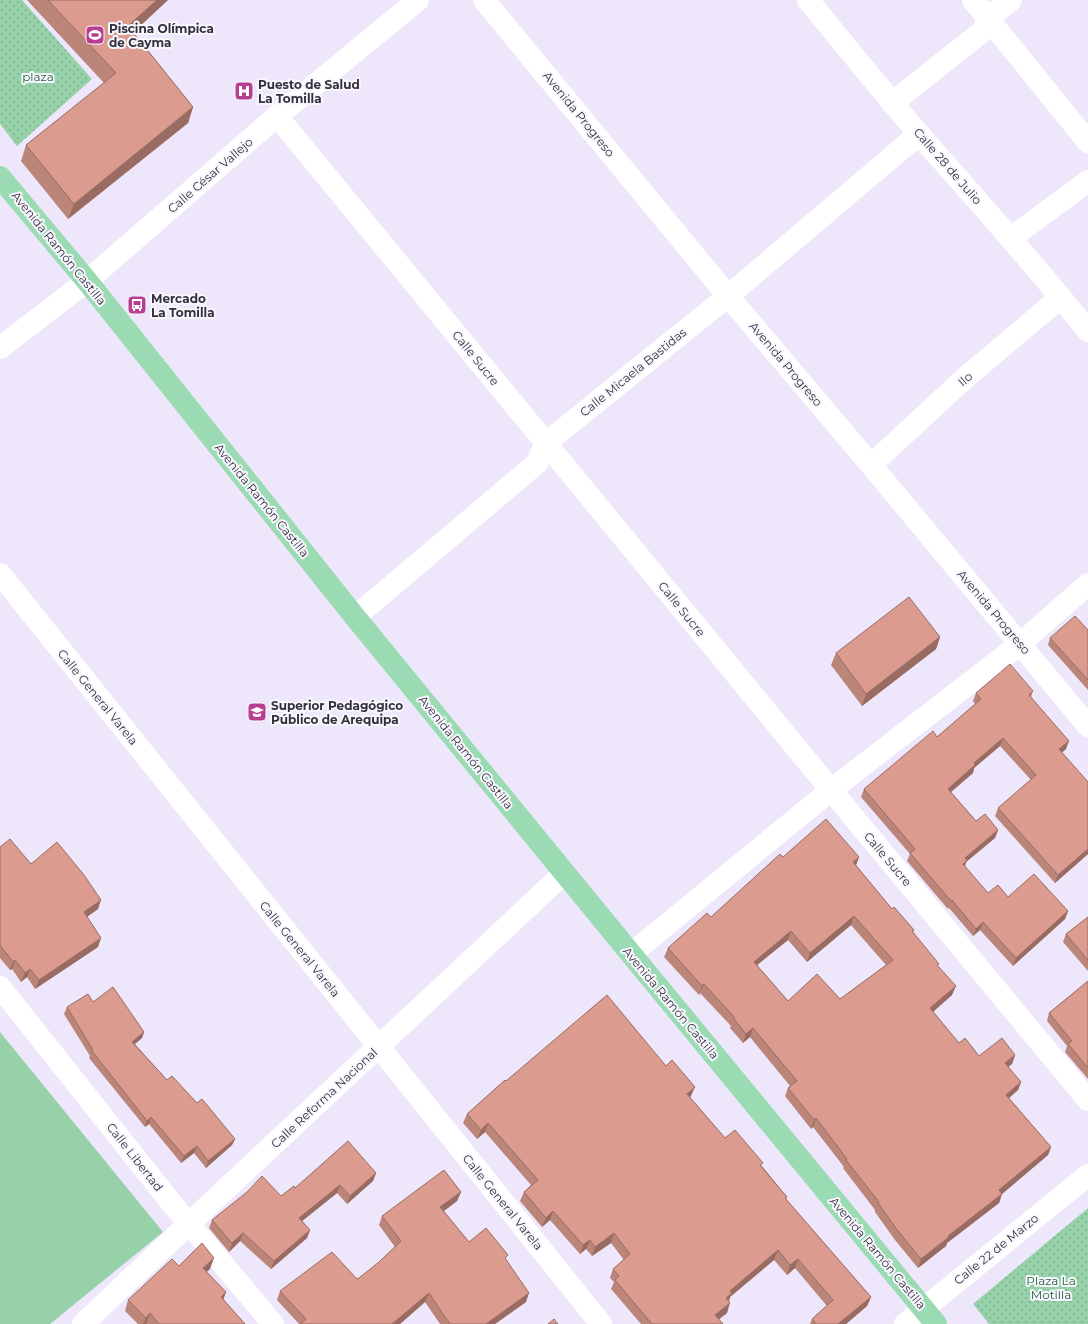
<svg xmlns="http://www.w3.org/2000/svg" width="1088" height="1324" font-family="Montserrat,sans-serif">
  <defs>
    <pattern id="park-dots" width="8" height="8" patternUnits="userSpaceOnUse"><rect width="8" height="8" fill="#97d1aa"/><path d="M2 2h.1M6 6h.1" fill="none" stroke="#7caa8c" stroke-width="1.8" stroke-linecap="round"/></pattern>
  </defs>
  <rect width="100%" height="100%" fill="#eee7fb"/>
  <path fill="url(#park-dots)" d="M0 0H22L92 79 17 146 0 124Z
    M1088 1208V1324H989L973 1304Z"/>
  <path fill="#97d1aa" d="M0 1032 163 1232 50 1324H0Z"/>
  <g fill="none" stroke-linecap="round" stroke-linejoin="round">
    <path stroke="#fff" stroke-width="22" d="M484 0 728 296 871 465 1088 726
      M808 0C845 45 881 90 918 133 976 199 1034 263 1088 331
      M973 0 1088 142
      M892 103 983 31 988 18 1011 0
      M277 116 831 790 1088 1100
      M1011 238 1088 181
      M0 348 87 281 277 116 418 0
      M871 465 964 379 1061 297
      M0 574 601 1324
      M355 617 537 463 546 443 728 296 919 134
      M631 954 831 790 1020 644 1088 584
      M0 987 169 1200 273 1324
      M83 1324C242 1172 404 1024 564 873
      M905 1324 1088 1175"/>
    <path stroke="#9bdbb3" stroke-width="22" d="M0 177 87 281 355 617 631 954 936 1324"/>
  </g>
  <path fill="#bc857a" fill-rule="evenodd" d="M27 0H168L133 32 193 107 188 123 68 219 21 161 26 145 104 83Z
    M1088 630V690L1048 645 1050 638Z
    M940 637 936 649 862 706 831 665 836 653Z
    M1033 691 1031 697 1066 749 1062 752 1088 854 1055 883 995 816 998 808 1031 780 1000 746 974 768 973 773 951 792 976 821 998 830 995 838 966 862 965 867 988 893 1008 897 1068 911 1065 919 1013 966 980 930 973 936 949 908 948 909 907 861 910 854 861 797 864 789 937 737 975 704 973 701 976 693Z
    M0 847 31 864 98 909 87 917 98 947 35 989 27 977 21 982 12 969 10 970 0 958Z
    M783 857H859L856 865 892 909 914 930 913 932 938 966 952 995 933 1012 959 1043 979 1056 1015 1055 1012 1064 1008 1067 1021 1082 1018 1090 1009 1098 1051 1147 1048 1155 1002 1194 999 1203 947 1243 946 1246 918 1268 895 1240 875 1212V1210L843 1168 844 1167 813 1127 811 1129 785 1096 788 1088 790 1086 750 1037 743 1043 730 1028 731 1026 700 993 699 995 664 957 668 948 711 917ZM851 925 886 965 840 999 788 1001 757 965 788 940 807 962Z
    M1088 917V971L1063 942 1066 934Z
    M1088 981V1079L1065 1052 1067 1046 1047 1021 1049 1013Z
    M93 1002 144 1032 142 1038 135 1044 167 1080 197 1103 235 1139 232 1145 206 1168 194 1153 181 1163 149 1124 145 1127 89 1058 90 1056 64 1014 67 1007Z
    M506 1081 691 1096 690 1097 725 1138 762 1166 787 1197 786 1199 871 1297 867 1306 846 1324H810L812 1319 827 1306 795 1268 787 1275 774 1260 730 1297 729 1302 727 1313 719 1319 723 1324H641L611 1289 614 1282 610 1278 613 1269 624 1260 611 1243 592 1256 586 1249 580 1254 550 1220 542 1227 520 1201 524 1192 531 1185 485 1132 477 1139 463 1123 467 1114Z
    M376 1173 373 1181 347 1204 337 1193 302 1221 310 1230 307 1238 271 1269 240 1241 229 1252 209 1228 212 1220 281 1196 295 1188Z
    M461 1192 457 1201 444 1211 469 1242 506 1261 526 1302 495 1324H440L425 1302 400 1324H299L277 1300 280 1291 359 1278 379 1262 395 1247 379 1225 382 1216Z
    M179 1266 210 1269 206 1272 226 1292 223 1299 245 1324H138L125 1311 128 1300Z"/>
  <path fill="#996c63" d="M157 0H168L123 42 128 26Z
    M193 107 188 123 68 219 74 204Z
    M940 637 936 649 862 706 866 694Z
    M1003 738 1000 746 974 768 973 773 945 797 948 789 974 763Z
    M1069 741 1066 749 1057 757 1059 749Z
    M998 830 995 838 966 862 964 868 960 872 965 858Z
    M1088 849V854L1055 883 1058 875Z
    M859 857 856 865 853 862Z
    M101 900 98 909 81 921 84 912Z
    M1068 911 1065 919 1013 966 1016 958Z
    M854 916 851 925 807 962 810 953Z
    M983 922 980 930 973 936 976 929Z
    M791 931 788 940 751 970 754 962Z
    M101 938 98 947 35 989 39 980Z
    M15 960 12 969 10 970 13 962Z
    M30 969 27 977 21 982 25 973Z
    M704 984 700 993 699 995 702 986Z
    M956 986 952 995 927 1017 930 1008Z
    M753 1028 750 1037 743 1043 746 1034Z
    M144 1032 142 1038 130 1048 132 1042Z
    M1015 1055 1012 1064 1001 1072 1005 1063Z
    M1021 1082 1018 1090 1003 1103 1006 1095Z
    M695 1087 691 1096 683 1103 687 1094Z
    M151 1117 149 1124 145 1127 147 1121Z
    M816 1118 813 1127 811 1129 814 1120Z
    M488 1123 485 1132 477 1139 481 1130Z
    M235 1139 232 1145 206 1168 208 1161Z
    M197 1146 194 1153 181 1163 184 1156Z
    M1051 1147 1048 1155 996 1199 999 1190Z
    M376 1173 373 1181 347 1204 350 1196Z
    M340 1185 337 1193 296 1226 299 1218Z
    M461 1192 457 1201 437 1216 440 1207Z
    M1002 1194 999 1203 947 1243 946 1246 918 1268 921 1259 948 1236Z
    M553 1211 550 1220 542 1227 546 1218Z
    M310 1230 307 1238 271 1269 274 1261Z
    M243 1233 240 1241 229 1252 232 1243Z
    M614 1233 611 1243 592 1256 595 1247Z
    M590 1240 586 1249 580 1254 583 1245Z
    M778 1250 774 1260 730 1297 728 1302 726 1298 730 1291Z
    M214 1258 210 1269 199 1279 203 1268Z
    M798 1259 795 1268 787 1275 790 1265Z
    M226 1292 222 1303 221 1297Z
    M429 1293 425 1302 400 1324H392Z
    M529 1293 526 1302 495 1324H486Z
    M871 1297 867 1306 846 1324H838Z
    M730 1303 727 1313 713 1324 715 1315Z
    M150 1313 146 1324H143L146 1318Z"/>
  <path fill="#db9b8e" stroke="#996c63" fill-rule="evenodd" d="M48 0H157L128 26 193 107 74 204 26 145 116 73Z
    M909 597 940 637 866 694 836 653Z
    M1075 616 1088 630V680L1050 638Z
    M1010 664 1033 691 1029 695 1069 741 1059 749 1088 782V849L1058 875 998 808 1036 775 1003 738 974 763 975 765 948 789 976 821 985 814 998 830 965 858 967 860 963 864 988 893 998 885 1008 897 1034 874 1068 911 1016 958 983 922 976 929 952 900 951 901 910 853 915 849 864 789 933 731 937 737 981 699 976 693Z
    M826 819 859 857 853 862 892 909 894 907 914 930 912 931 939 964 937 965 956 986 930 1008 959 1043 965 1038 979 1056 1002 1038 1015 1055 1005 1063 1021 1082 1006 1095 1051 1147 999 1190 1002 1194 948 1236 949 1237 921 1259 898 1231 878 1203 879 1202 846 1160 847 1159 816 1118 814 1120 788 1088 797 1081 753 1028 746 1034 734 1019 735 1018 704 984 702 986 668 948 707 913 711 917 780 854 783 857ZM854 916 893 960 840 999 817 974 788 1001 754 962 791 931 810 953Z
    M10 839 31 864 57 842 84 875 101 900 84 912 101 938 39 980 30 969 25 973 15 960 13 962 0 945V847Z
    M1088 917V960L1066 934Z
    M1088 981V1068L1068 1044 1072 1041 1049 1013Z
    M113 987 144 1032 132 1042 167 1080 172 1076 197 1103 202 1099 235 1139 208 1161 197 1146 184 1156 151 1117 147 1121 92 1051 93 1050 67 1007 88 994 93 1002Z
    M607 995 666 1066 672 1060 695 1087 687 1094 725 1138 735 1130 763 1163 760 1165 787 1197 785 1198 871 1297 838 1324H816L812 1319 833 1300 798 1259 790 1265 778 1250 730 1291 732 1293 726 1298 730 1303 715 1315 723 1324H652L615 1280 619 1276 613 1269 630 1254 614 1233 595 1247 590 1240 583 1245 553 1211 546 1218 524 1192 538 1180 488 1123 481 1130 467 1114 505 1080 506 1081Z
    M348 1141 376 1173 350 1196 340 1185 299 1218 310 1230 274 1261 243 1233 232 1243 212 1220 247 1192 262 1176 281 1196 294 1186 295 1188Z
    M444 1170 461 1192 440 1207 469 1242 486 1228 508 1255 505 1258 529 1293 486 1324H450L429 1293 392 1324H301L306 1319 280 1291 332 1252 357 1279 359 1278 379 1262 401 1241 382 1216Z
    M202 1243 214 1258 203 1268 226 1292 221 1297 245 1324H159L150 1313 146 1318 128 1300 172 1259 179 1266Z
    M554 1319 558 1324H548Z"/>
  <defs>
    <symbol id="stadium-square" viewBox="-11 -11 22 22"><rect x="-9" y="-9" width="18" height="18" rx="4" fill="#b83e91" stroke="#f9f7fe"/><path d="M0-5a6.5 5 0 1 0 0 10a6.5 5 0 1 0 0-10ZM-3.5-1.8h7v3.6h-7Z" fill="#fff"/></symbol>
    <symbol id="hospital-square" viewBox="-11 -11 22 22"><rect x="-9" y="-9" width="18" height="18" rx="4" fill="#b83e91" stroke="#f9f7fe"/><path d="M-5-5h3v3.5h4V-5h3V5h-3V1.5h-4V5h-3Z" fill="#fff"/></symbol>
    <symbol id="bus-square" viewBox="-11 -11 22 22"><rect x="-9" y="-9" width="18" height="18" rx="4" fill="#b83e91" stroke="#f9f7fe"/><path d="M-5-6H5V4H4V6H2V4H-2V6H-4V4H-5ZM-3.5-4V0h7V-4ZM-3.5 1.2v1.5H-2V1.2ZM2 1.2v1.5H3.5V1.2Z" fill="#fff"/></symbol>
    <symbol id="school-square" viewBox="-11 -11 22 22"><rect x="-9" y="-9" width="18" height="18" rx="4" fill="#b83e91" stroke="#f9f7fe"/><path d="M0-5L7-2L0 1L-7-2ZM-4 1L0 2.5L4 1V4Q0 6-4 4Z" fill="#fff"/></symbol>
  </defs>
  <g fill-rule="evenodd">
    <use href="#stadium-square" x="84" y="24" width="22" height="22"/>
    <use href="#hospital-square" x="233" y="80" width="22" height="22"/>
    <use href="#bus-square" x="126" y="294" width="22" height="22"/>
    <use href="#school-square" x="246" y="701" width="22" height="22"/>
  </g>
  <g text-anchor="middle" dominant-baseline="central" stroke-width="4" stroke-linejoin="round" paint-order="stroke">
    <g font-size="12" font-weight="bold" fill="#34303c" stroke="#f9f7fe" text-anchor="start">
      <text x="109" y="28">Piscina Olímpica<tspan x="109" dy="14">de Cayma</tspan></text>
      <text x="258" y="84">Puesto de Salud<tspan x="258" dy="14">La Tomilla</tspan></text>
      <text x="151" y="298">Mercado<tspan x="151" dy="14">La Tomilla</tspan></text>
      <text x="271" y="705">Superior Pedagógico<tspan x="271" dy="14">Público de Arequipa</tspan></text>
    </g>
    <g font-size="12" fill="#20603c" stroke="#f9f7fe">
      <text x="38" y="76">plaza</text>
      <text x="1051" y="1280">Plaza La<tspan x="1051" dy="14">Motilla</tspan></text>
    </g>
    <g font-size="12" fill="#34303c" stroke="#f9f7fe">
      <text transform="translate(579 114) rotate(51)">Avenida Progreso</text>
      <text transform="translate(948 166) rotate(49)">Calle 28 de Julio</text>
      <text transform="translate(210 175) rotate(-41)">Calle César Vallejo</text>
      <text transform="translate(59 248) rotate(51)">Avenida Ramón Castilla</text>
      <text transform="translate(476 358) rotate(51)">Calle Sucre</text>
      <text transform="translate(786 364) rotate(50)">Avenida Progreso</text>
      <text transform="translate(633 372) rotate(-39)">Calle Micaela Bastidas</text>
      <text transform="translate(965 379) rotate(-41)">Ilo</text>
      <text transform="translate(262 500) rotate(51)">Avenida Ramón Castilla</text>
      <text transform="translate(682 609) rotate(51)">Calle Sucre</text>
      <text transform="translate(994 612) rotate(50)">Avenida Progreso</text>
      <text transform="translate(98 697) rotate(51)">Calle General Varela</text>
      <text transform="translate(466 752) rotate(51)">Avenida Ramón Castilla</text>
      <text transform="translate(888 859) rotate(50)">Calle Sucre</text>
      <text transform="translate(300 949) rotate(51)">Calle General Varela</text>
      <text transform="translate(671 1003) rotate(50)">Avenida Ramón Castilla</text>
      <text transform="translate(324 1098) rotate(-43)">Calle Reforma Nacional</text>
      <text transform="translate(135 1157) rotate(52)">Calle Libertad</text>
      <text transform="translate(503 1202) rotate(51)">Calle General Varela</text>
      <text transform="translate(996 1249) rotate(-39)">Calle 22 de Marzo</text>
      <text transform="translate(878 1253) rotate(50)">Avenida Ramón Castilla</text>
    </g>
  </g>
</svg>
